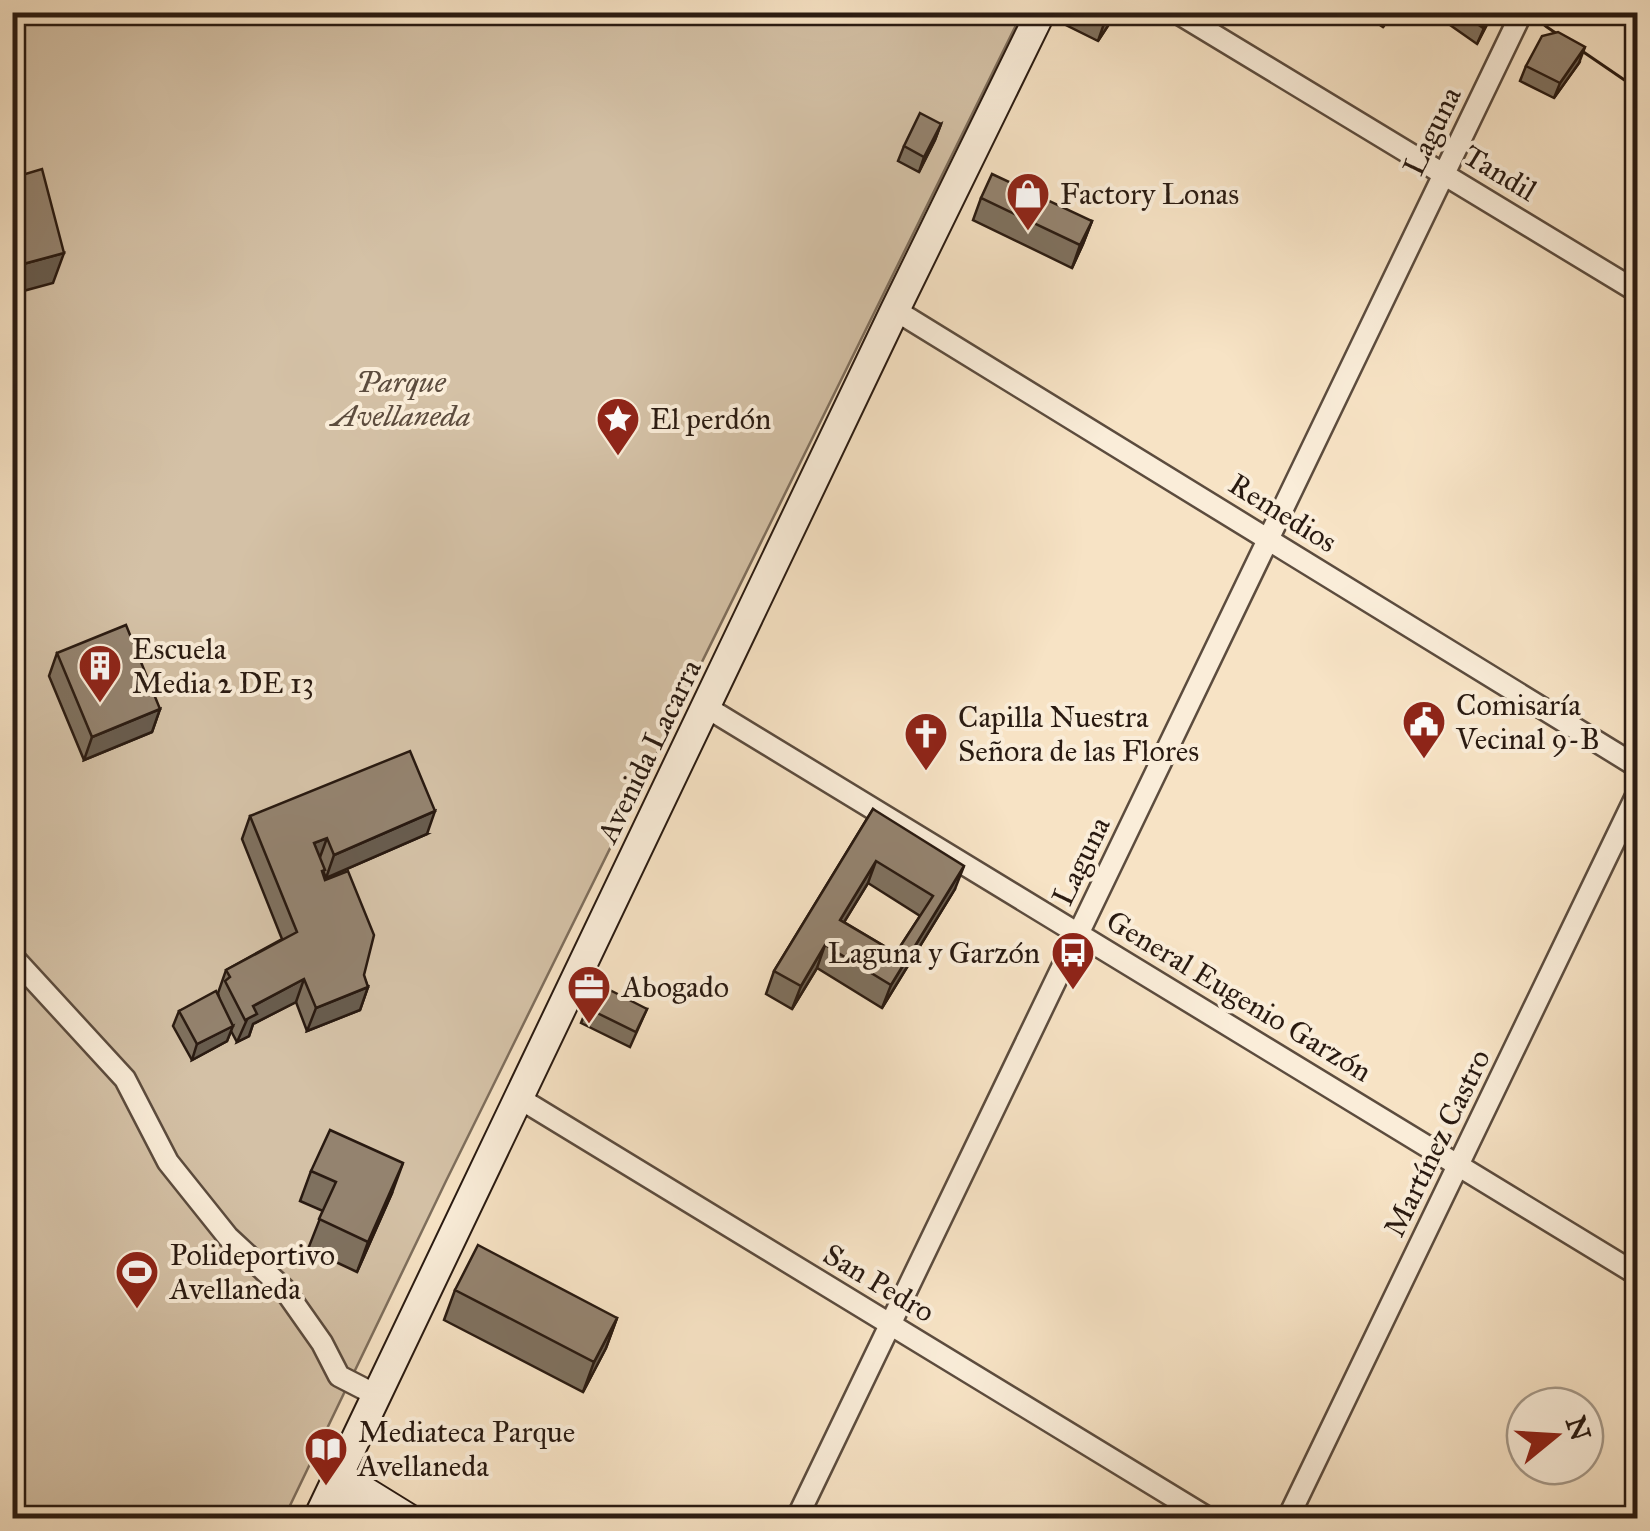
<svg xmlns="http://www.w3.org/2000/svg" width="1650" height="1531" font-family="'IM FELL Great Primer',serif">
  <rect width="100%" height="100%" fill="#f7e3c5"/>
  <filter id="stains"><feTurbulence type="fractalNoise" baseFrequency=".002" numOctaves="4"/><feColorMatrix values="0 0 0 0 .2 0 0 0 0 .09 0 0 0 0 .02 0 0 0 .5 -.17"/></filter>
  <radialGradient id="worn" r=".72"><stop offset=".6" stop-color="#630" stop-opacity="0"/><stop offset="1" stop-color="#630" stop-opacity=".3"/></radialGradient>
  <path fill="#d4c1a6" stroke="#7e6e5c" stroke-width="2.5" d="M12 13H1022L446 1181 284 1518H13Z"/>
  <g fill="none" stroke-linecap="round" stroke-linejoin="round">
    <defs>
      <path id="street" d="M1176 12 1638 292
        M895 310 1638 767
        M706 707 1638 1275
        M12 956 125 1079 168 1162 228 1237 284 1289 322 1343 339 1376 378 1396
        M519 1098 1208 1518
        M797 1518 1522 12
        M1288 1518 1638 792"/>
      <path id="secondary" d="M340 1476 408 1518
        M329 1498 363 1518
        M318 1518 895 310 1041 12"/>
      <path id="primary" d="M1556 12 1638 68
        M1596 12 1638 41"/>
    </defs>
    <use href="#street" stroke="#5c4c3e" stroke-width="25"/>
    <use href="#secondary" stroke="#291a11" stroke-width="32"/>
    <use href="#primary" stroke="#291a11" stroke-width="38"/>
    <use href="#street" stroke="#faedd9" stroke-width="20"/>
    <use href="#secondary" stroke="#faedd9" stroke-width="28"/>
    <use href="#primary" stroke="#f7e3c5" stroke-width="32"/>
  </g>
  <path fill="#7f715f" stroke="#291a11" stroke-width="2.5" fill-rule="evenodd" d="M1068 12H1117L1098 41 1064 24Z
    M1360 12H1394L1383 27Z
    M1455 12H1493L1477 44 1450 25Z
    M1579 63 1554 98 1520 81 1526 66Z
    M941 124 935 140 919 172 898 161 904 146Z
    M981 198 1092 221 1083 244 1072 268 973 220Z
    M57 653 160 709 152 732 84 760 49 676Z
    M873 809 955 889 882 1008 817 968 792 1009 766 994 774 971ZM868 883 920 916 896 953 844 922Z
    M250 816 427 834 326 878 324 873 323 875 368 987 360 1010 307 1031 296 1002 253 1024 249 1036 237 1042 231 1031 227 1041 192 1060 173 1026 179 1011 219 997 218 993 226 970 282 939 242 839Z
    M587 1008 647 1009 630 1047 581 1023Z
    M311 1171 392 1193 357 1272 308 1249 323 1211 300 1201Z
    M455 1290 617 1318 606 1348 583 1392 444 1320Z"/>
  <path fill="#685c4e" stroke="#291a11" stroke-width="2.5" d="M1108 12H1117L1098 41Z
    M1389 12H1394L1383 27Z
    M1491 12H1493L1490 19 1477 44Z
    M1585 47 1579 63 1554 98 1560 83Z
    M941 124 935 140 919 172 924 157Z
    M1092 221 1083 244 1072 268 1080 245Z
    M64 253 53 283 12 294V267Z
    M160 709 152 732 84 760 92 737Z
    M435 811 427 834 326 878 334 855Z
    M327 838 319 860 314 843Z
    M876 861 868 883 832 942 840 920Z
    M964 866 955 889 882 1008 891 985Z
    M825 945 817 968 792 1009 801 986Z
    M304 979 296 1002 253 1024 249 1036 237 1042 253 1006Z
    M368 987 360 1010 307 1031 316 1008Z
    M233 1026 227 1041 192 1060 197 1044Z
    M403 1163 392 1193 357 1272 368 1242Z
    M617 1318 606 1348 583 1392 594 1362Z"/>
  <path fill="#94836f" stroke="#291a11" stroke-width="2.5" fill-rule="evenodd" d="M1460 12H1491L1483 28Z
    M1558 32 1585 47 1560 83 1526 66 1542 36Z
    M920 113 941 124 924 157 904 146Z
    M42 169 64 253 12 267V178Z
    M992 174 1092 221 1080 245 981 198Z
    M126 625 160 709 92 737 57 653Z
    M410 751 435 811 334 855 327 838 314 843 325 870 322 871 325 880 348 871 374 935 364 975 368 987 316 1008 304 979 253 1006 257 1014 245 1020 225 981 230 977 226 970 297 932 250 816Z
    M873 809 964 866 891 985 825 945 801 986 774 971ZM876 861 933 896 896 953 840 920Z
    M598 984 647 1009 636 1032 587 1008Z
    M216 991 233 1026 197 1044 179 1011Z
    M330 1130 403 1163 368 1242 319 1219 336 1182 311 1171Z
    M478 1245 617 1318 594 1362 455 1290Z"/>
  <defs>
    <symbol id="shop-pin" viewBox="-11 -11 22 30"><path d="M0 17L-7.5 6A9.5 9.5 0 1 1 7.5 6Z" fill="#8f2418" stroke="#faedd9"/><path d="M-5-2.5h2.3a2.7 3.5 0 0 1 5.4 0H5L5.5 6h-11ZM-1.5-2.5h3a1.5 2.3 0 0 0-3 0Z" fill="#fff"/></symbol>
    <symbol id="sight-pin" viewBox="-11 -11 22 30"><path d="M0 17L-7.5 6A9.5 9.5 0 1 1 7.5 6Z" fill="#8f2418" stroke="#faedd9"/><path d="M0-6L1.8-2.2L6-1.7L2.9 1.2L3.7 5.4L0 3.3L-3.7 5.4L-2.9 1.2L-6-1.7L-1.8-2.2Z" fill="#fff"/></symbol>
    <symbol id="building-pin" viewBox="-11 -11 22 30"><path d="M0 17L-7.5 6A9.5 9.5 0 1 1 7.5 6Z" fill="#8f2418" stroke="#faedd9"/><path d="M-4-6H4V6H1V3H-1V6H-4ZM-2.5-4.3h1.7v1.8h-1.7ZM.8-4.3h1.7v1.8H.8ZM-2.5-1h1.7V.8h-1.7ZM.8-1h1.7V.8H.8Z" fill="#fff"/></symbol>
    <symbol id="civic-pin" viewBox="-11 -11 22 30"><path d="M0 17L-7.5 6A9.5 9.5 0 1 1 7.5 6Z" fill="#8f2418" stroke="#faedd9"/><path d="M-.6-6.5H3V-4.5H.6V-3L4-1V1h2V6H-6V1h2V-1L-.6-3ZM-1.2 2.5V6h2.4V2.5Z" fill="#fff"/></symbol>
    <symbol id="church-pin" viewBox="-11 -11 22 30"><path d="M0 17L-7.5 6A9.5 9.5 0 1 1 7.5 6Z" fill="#8f2418" stroke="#faedd9"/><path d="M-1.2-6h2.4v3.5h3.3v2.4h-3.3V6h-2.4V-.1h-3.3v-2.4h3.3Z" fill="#fff"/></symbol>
    <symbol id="bus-pin" viewBox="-11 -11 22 30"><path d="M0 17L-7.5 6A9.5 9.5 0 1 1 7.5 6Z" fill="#8f2418" stroke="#faedd9"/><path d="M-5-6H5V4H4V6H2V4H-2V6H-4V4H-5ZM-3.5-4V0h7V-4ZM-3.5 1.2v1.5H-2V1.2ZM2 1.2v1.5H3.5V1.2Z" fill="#fff"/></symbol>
    <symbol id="office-pin" viewBox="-11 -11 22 30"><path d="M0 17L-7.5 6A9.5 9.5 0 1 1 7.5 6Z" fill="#8f2418" stroke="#faedd9"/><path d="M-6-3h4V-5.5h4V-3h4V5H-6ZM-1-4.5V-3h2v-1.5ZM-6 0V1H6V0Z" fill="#fff"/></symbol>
    <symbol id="stadium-pin" viewBox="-11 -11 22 30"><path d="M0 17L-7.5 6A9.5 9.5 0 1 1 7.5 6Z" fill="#8f2418" stroke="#faedd9"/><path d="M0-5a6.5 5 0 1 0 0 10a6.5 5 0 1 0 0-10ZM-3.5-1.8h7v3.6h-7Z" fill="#fff"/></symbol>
    <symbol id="library-pin" viewBox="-11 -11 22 30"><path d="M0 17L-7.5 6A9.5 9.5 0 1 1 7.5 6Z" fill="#8f2418" stroke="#faedd9"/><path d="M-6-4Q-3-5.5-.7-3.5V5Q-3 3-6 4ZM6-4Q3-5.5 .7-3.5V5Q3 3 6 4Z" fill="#fff"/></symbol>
  </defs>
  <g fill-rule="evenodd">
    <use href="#shop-pin" x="1003" y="169" width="50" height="68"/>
    <use href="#sight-pin" x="593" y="394" width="50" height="68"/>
    <use href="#building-pin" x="75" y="641" width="50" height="68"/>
    <use href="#civic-pin" x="1399" y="697" width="50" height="68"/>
    <use href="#church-pin" x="901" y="709" width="50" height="68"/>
    <use href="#bus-pin" x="1048" y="928" width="50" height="68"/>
    <use href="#office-pin" x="564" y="962" width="50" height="68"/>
    <use href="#stadium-pin" x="112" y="1247" width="50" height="68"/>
    <use href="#library-pin" x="301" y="1424" width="50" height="68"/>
  </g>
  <g text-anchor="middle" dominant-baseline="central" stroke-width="8" stroke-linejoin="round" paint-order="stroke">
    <g font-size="30" fill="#291a11" stroke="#faedd9">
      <text transform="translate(1432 131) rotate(-64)">Laguna</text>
      <text transform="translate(1500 173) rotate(31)">Tandil</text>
      <text transform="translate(1283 513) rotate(32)">Remedios</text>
      <text transform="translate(649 751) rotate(-64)">Avenida Lacarra</text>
      <text transform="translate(1081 861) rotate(-64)">Laguna</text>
      <text transform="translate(1239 996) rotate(31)">General Eugenio Garzón</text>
      <text transform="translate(1437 1143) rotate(-64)">Martínez Castro</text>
      <text transform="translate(879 1283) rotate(31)">San Pedro</text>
    </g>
    <g font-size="30" fill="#291a11" stroke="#faedd9" text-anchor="start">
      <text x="1060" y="194">Factory Lonas</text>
      <text x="650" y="419">El perdón</text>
      <text x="132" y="649">Escuela<tspan x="132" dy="34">Media 2 DE 13</tspan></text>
      <text x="1456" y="705">Comisaría<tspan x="1456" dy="34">Vecinal 9-B</tspan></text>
      <text x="958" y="717">Capilla Nuestra<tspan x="958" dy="34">Señora de las Flores</tspan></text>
      <text x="1040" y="953" text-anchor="end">Laguna y Garzón</text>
      <text x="622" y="987">Abogado</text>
      <text x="170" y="1255">Polideportivo<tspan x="170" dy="34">Avellaneda</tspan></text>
      <text x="358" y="1432">Mediateca Parque<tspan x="358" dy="34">Avellaneda</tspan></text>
    </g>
    <g font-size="30" font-style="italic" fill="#5c4c3e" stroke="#faedd9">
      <text x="401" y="382">Parque<tspan x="401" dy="34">Avellaneda</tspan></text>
    </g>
  </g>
  <rect width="1650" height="1531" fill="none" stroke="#f7e3c5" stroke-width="50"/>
  <rect x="15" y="15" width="1620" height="1501" fill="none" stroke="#291a11" stroke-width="5"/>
  <rect x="25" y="25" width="1600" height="1481" fill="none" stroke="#291a11" stroke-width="2.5"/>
  <g transform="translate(1555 1436) rotate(72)"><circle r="48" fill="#faedd9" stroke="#a69989" stroke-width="2.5"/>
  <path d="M0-8L18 38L0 25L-18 38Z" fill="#8f2418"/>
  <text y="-15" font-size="28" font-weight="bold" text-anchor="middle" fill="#291a11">N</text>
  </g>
  <rect width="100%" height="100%" filter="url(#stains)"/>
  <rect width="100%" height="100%" fill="url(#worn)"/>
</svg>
